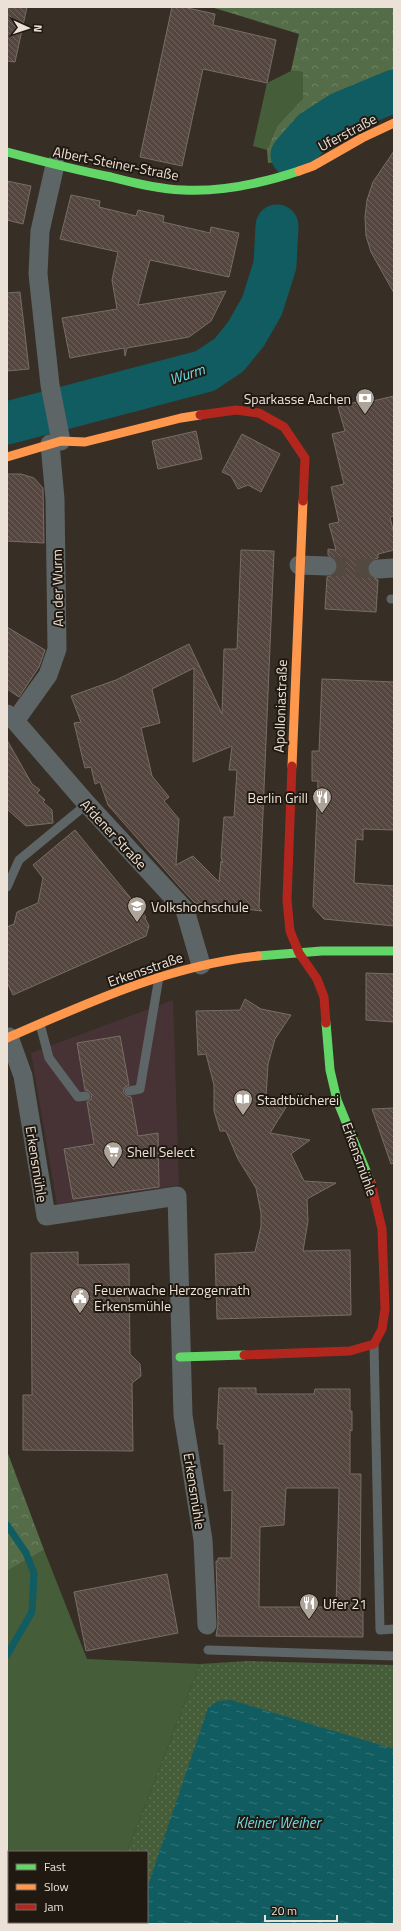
<svg xmlns="http://www.w3.org/2000/svg" width="401" height="1931" font-family="'Titillium Web',sans-serif">
  <defs>
    <pattern id="forest-crowns" width="20" height="18" patternUnits="userSpaceOnUse"><rect width="20" height="18" fill="#546d48"/><path d="M2 6a3 3 0 1 1 6 0M12 15a3 3 0 1 1 6 0" fill="none" stroke="#6d8262"/></pattern>
    <pattern id="park-dots" width="8" height="8" patternUnits="userSpaceOnUse"><rect width="8" height="8" fill="#465d3a"/><path d="M2 2h.1M6 6h.1" fill="none" stroke="#617456" stroke-width="1.8" stroke-linecap="round"/></pattern>
    <pattern id="water-ripples" width="26" height="14" patternUnits="userSpaceOnUse"><rect width="26" height="14" fill="#105c61"/><path d="M2 4q2-2 4 0t4 0M15 11q2-2 4 0t4 0" fill="none" stroke="#337377"/></pattern>
    <pattern id="building-back-hatch" width="6" height="6" patternUnits="userSpaceOnUse"><rect width="6" height="6" fill="#554740"/><path d="M-1 5l2 2M0 0l6 6M5-1l2 2" fill="none" stroke="#6e615b"/></pattern>
  </defs>
  <rect width="100%" height="100%" fill="#372f25"/>
  <path fill="#473335" d="M173 1000 179 1185 57 1204 31 1053Z"/>
  <path fill="#465d3a" d="M291 71 303 72V98L277 126 267 150 253 146 267 83Z
    M44 1550 87 1659 200 1664 127 1852H9V1922H100L99 1924H7V1571Z"/>
  <path fill="url(#forest-crowns)" d="M211 7H394V107C380 113 365 118 351 124 325 137 297 161 268 163L267 150 277 126 303 98V72L291 71 299 34Z
    M7 1451 44 1550 7 1571Z"/>
  <path fill="url(#park-dots)" d="M249 1661 394 1665V1924H99L100 1922H147V1852H127L200 1664Z"/>
  <path fill="url(#water-ripples)" d="M231 1700 394 1749V1924H135V1922H147V1888L208 1708 218 1701Z"/>
  <g fill="none" stroke-linecap="round" stroke-linejoin="round">
    <path stroke="#105c61" stroke-width="7" d="M135 408 143 388
      M7 1525 26 1553 34 1573 32 1612 7 1655"/>
    <path stroke="#105c61" stroke-width="43" d="M292 155 313 131 341 113 394 91
      M7 423 205 371 229 355 246 334 262 306 275 265 277 226"/>
  </g>
  <path fill="url(#building-back-hatch)" stroke="#776d67" fill-rule="evenodd" d="M7 7H27L15 62 7 61Z
    M172 7H183L215 14 213 25 276 40 267 83 203 69 182 166 140 157Z
    M394 151V293L371 252 366 236 365 217 367 200 373 182Z
    M7 181 31 186 23 224 7 220Z
    M71 195 100 201 99 207 136 216 138 210 164 216 163 222 210 233 211 227 239 233 229 277 150 260 138 305 226 291 211 321 189 337 127 348 125 356 124 348 70 358 62 318 117 309 112 280 118 252 60 239Z
    M20 292 29 369 7 371V293Z
    M394 396V516L390 517 394 534V550L378 554V558L372 560 368 564 369 575 378 580 376 612 325 609 327 577 332 575 338 567 336 561 328 555V549L336 550 329 524 339 522 331 487 344 484 332 434 345 431 338 407 364 400V403Z
    M196 431 202 459 158 469 152 441Z
    M242 434 280 454 261 492 248 485 238 489 231 476 222 472Z
    M7 474H21L34 478 43 488 44 543 7 541Z
    M241 550 274 551 259 908 262 911 195 903 180 887 108 805 100 782 95 784 91 767 85 768 74 723 81 722 71 696 116 680 189 644 222 714 224 649H237ZM194 668 193 762 232 746 229 770H237L234 817H224L221 857 223 863 221 861 219 882 193 856 176 865 179 819 164 801 169 797 152 776 141 728 160 723 152 689Z
    M7 627 45 650 39 667 19 697 7 689Z
    M322 679 394 682V830L363 829V840L356 839 354 883 394 886V926L324 919 313 907 318 781H312V751H319Z
    M7 740 32 784 40 790 37 793 45 800 43 802 52 810 53 823 26 826 7 809Z
    M75 830 146 917 145 918 149 926 146 936 13 995 7 982V927L14 924 17 912 38 903 43 878 33 865Z
    M366 973 394 974V1022L366 1020Z
    M245 999 261 1009 291 1015 275 1039 268 1064 266 1097 288 1104 270 1133 310 1140 291 1154 304 1181 336 1183 307 1199 308 1221 303 1251 350 1250 351 1315 217 1319 215 1254 255 1252 261 1226V1213L256 1188 238 1159 226 1131H220L214 1111V1085L206 1054 198 1055 196 1011 240 1010Z
    M120 1036 129 1085 125 1087 123 1092 127 1096 131 1097 138 1136 158 1133 159 1187 73 1199 64 1149 94 1144 87 1102 91 1099 92 1095 89 1091 85 1090 77 1043Z
    M394 1108V1163L391 1164 372 1109Z
    M78 1252V1265L129 1264 130 1354 140 1364 141 1376 132 1383 133 1451 23 1450V1395H32L31 1253Z
    M219 1388H256V1394H314L315 1389H350V1411H352V1431L350 1430V1474H361L360 1608H363V1637L216 1636 218 1624 216 1561H218V1558H231L232 1490 224 1491V1444H219V1429H217ZM286 1488H339L336 1607H259L260 1527 284 1525Z
    M167 1574 178 1633 86 1651 74 1592Z"/>
  <g fill="none" stroke-linecap="round" stroke-linejoin="round">
    <path stroke="#524a40" stroke-width="19" stroke-dasharray="19 10" stroke-linecap="butt" d="M327 566 378 569"/>
    <path stroke="#5e6566" stroke-width="9" d="M391 599H394
      M7 887 19 860 87 804
      M40 1024 49 1058 78 1097 86 1096
      M129 1091 140 1089 159 977
      M374 1344 380 1630 394 1629
      M208 1650 394 1656"/>
    <path stroke="#5e6566" stroke-width="19" d="M55 165 40 231 38 274 50 385 61 441
      M299 565 327 566
      M378 569 394 568
      M7 714 15 721 87 804 185 910 201 965
      M15 721 48 675 57 649 55 499 50 444
      M9 1037 23 1076 46 1216 177 1196 183 1415 203 1540 207 1625"/>
    <path stroke="#63d668" stroke-width="9" d="M7 152C41 161 76 170 111 177 134 183 158 189 183 190 221 192 263 183 299 171
      M258 956 322 951H394
      M326 1023 330 1070 337 1100 371 1183
      M180 1357 244 1355"/>
    <path stroke="#ff974d" stroke-width="9" d="M299 171 313 166 362 138 394 123
      M7 457 61 441 85 442 181 418 200 415
      M292 766 303 501
      M7 1038C90 1002 167 966 258 956"/>
    <path stroke="#b3261e" stroke-width="9" d="M200 415 236 410 259 413 284 427 305 458 303 501
      M292 766 287 900 290 931 299 953 317 979 324 997 326 1023
      M244 1355 350 1351 374 1344 382 1329 385 1309 382 1229 371 1183"/>
  </g>
  <defs>
    <symbol id="bank-pin" viewBox="-11 -11 22 30"><path d="M0 17L-7.5 6A9.5 9.5 0 1 1 7.5 6Z" fill="#ada398" stroke="#201911"/><path d="M-6-4H6V4H-6ZM0-2.3a2.3 2.3 0 1 0 0 4.6a2.3 2.3 0 1 0 0-4.6Z" fill="#fff"/></symbol>
    <symbol id="restaurant-pin" viewBox="-11 -11 22 30"><path d="M0 17L-7.5 6A9.5 9.5 0 1 1 7.5 6Z" fill="#ada398" stroke="#201911"/><path d="M-5-6h1v4h1v-4h1v4h1v-4h1v5L-1.5 .5V6h-2V.5L-5-1ZM5-6V6H3V1.5H1.5Q1.5-4 5-6Z" fill="#fff"/></symbol>
    <symbol id="university-pin" viewBox="-11 -11 22 30"><path d="M0 17L-7.5 6A9.5 9.5 0 1 1 7.5 6Z" fill="#ada398" stroke="#201911"/><path d="M0-5L7-2L0 1L-7-2ZM-4 1L0 2.5L4 1V4Q0 6-4 4Z" fill="#fff"/></symbol>
    <symbol id="library-pin" viewBox="-11 -11 22 30"><path d="M0 17L-7.5 6A9.5 9.5 0 1 1 7.5 6Z" fill="#ada398" stroke="#201911"/><path d="M-6-4Q-3-5.5-.7-3.5V5Q-3 3-6 4ZM6-4Q3-5.5 .7-3.5V5Q3 3 6 4Z" fill="#fff"/></symbol>
    <symbol id="supermarket-pin" viewBox="-11 -11 22 30"><path d="M0 17L-7.5 6A9.5 9.5 0 1 1 7.5 6Z" fill="#ada398" stroke="#201911"/><path d="M-6-5.5h2.5l.6 2H6L4.5 2H-2.5L-4.4-4H-6ZM-1.5 3.2a1.3 1.3 0 1 0 .1 0ZM3 3.2a1.3 1.3 0 1 0 .1 0Z" fill="#fff"/></symbol>
    <symbol id="civic-pin" viewBox="-11 -11 22 30"><path d="M0 17L-7.5 6A9.5 9.5 0 1 1 7.5 6Z" fill="#ada398" stroke="#201911"/><path d="M-.6-6.5H3V-4.5H.6V-3L4-1V1h2V6H-6V1h2V-1L-.6-3ZM-1.2 2.5V6h2.4V2.5Z" fill="#fff"/></symbol>
  </defs>
  <g fill-rule="evenodd">
    <use href="#bank-pin" x="354" y="387" width="22" height="30"/>
    <use href="#restaurant-pin" x="311" y="786" width="22" height="30"/>
    <use href="#university-pin" x="126" y="895" width="22" height="30"/>
    <use href="#library-pin" x="232" y="1088" width="22" height="30"/>
    <use href="#supermarket-pin" x="102" y="1140" width="22" height="30"/>
    <use href="#civic-pin" x="69" y="1286" width="22" height="30"/>
    <use href="#restaurant-pin" x="298" y="1592" width="22" height="30"/>
  </g>
  <g text-anchor="middle" dominant-baseline="central" stroke-width="4" stroke-linejoin="round" paint-order="stroke">
    <g font-size="14" fill="#ece1d6" stroke="#201911">
      <text transform="translate(347 132) rotate(-28)">Uferstraße</text>
      <text transform="translate(116 163) rotate(11)">Albert-Steiner-Straße</text>
      <text transform="translate(57 588) rotate(-91)">An der Wurm</text>
      <text transform="translate(280 706) rotate(-88)">Apolloniastraße</text>
      <text transform="translate(114 834) rotate(47)">Afdener Straße</text>
      <text transform="translate(145 969) rotate(-19)">Erkensstraße</text>
      <text transform="translate(360 1159) rotate(70)">Erkensmühle</text>
      <text transform="translate(37 1164) rotate(81)">Erkensmühle</text>
      <text transform="translate(195 1491) rotate(81)">Erkensmühle</text>
    </g>
    <g font-size="14" fill="#ece1d6" stroke="#201911" text-anchor="start">
      <text x="351" y="398" text-anchor="end">Sparkasse Aachen</text>
      <text x="308" y="797" text-anchor="end">Berlin Grill</text>
      <text x="151" y="906">Volkshochschule</text>
      <text x="257" y="1099">Stadtbücherei</text>
      <text x="127" y="1151">Shell Select</text>
      <text x="94" y="1289">Feuerwache Herzogenrath<tspan x="94" dy="16">Erkensmühle</tspan></text>
      <text x="323" y="1603">Ufer 21</text>
    </g>
    <g font-size="15" font-style="italic" fill="#6bdbe5" stroke="#201911">
      <text transform="translate(187 374) rotate(-18)">Wurm</text>
      <text x="278" y="1822">Kleiner Weiher</text>
    </g>
  </g>
  <rect width="401" height="1931" fill="none" stroke="#ece1d6" stroke-width="16"/>
  <rect x="8" y="1851" width="140" height="72" fill="#201911" stroke="#726960"/>
  <rect x="16" y="1864" width="20" height="6" fill="#63d668" stroke="#726960"/>
  <text x="44" y="1871" font-size="12" fill="#ece1d6">Fast</text>
  <rect x="16" y="1884" width="20" height="6" fill="#ff974d" stroke="#726960"/>
  <text x="44" y="1891" font-size="12" fill="#ece1d6">Slow</text>
  <rect x="16" y="1904" width="20" height="6" fill="#b3261e" stroke="#726960"/>
  <text x="44" y="1911" font-size="12" fill="#ece1d6">Jam</text>
  <g transform="translate(28 28) rotate(93)" stroke="#201911" stroke-width="3" paint-order="stroke">
  <path d="M0-3L7 15L0 10L-7 15Z" fill="#ece1d6"/>
  <text y="-6" font-size="11" font-weight="bold" text-anchor="middle" fill="#ece1d6">N</text>
  </g>
  <path d="M265 1915v6h72v-6" fill="none" stroke="#ece1d6" stroke-width="2"/>
  <text x="271" y="1915" font-size="12" fill="#ece1d6" stroke="#201911" stroke-width="3" paint-order="stroke">20 m</text>
</svg>
